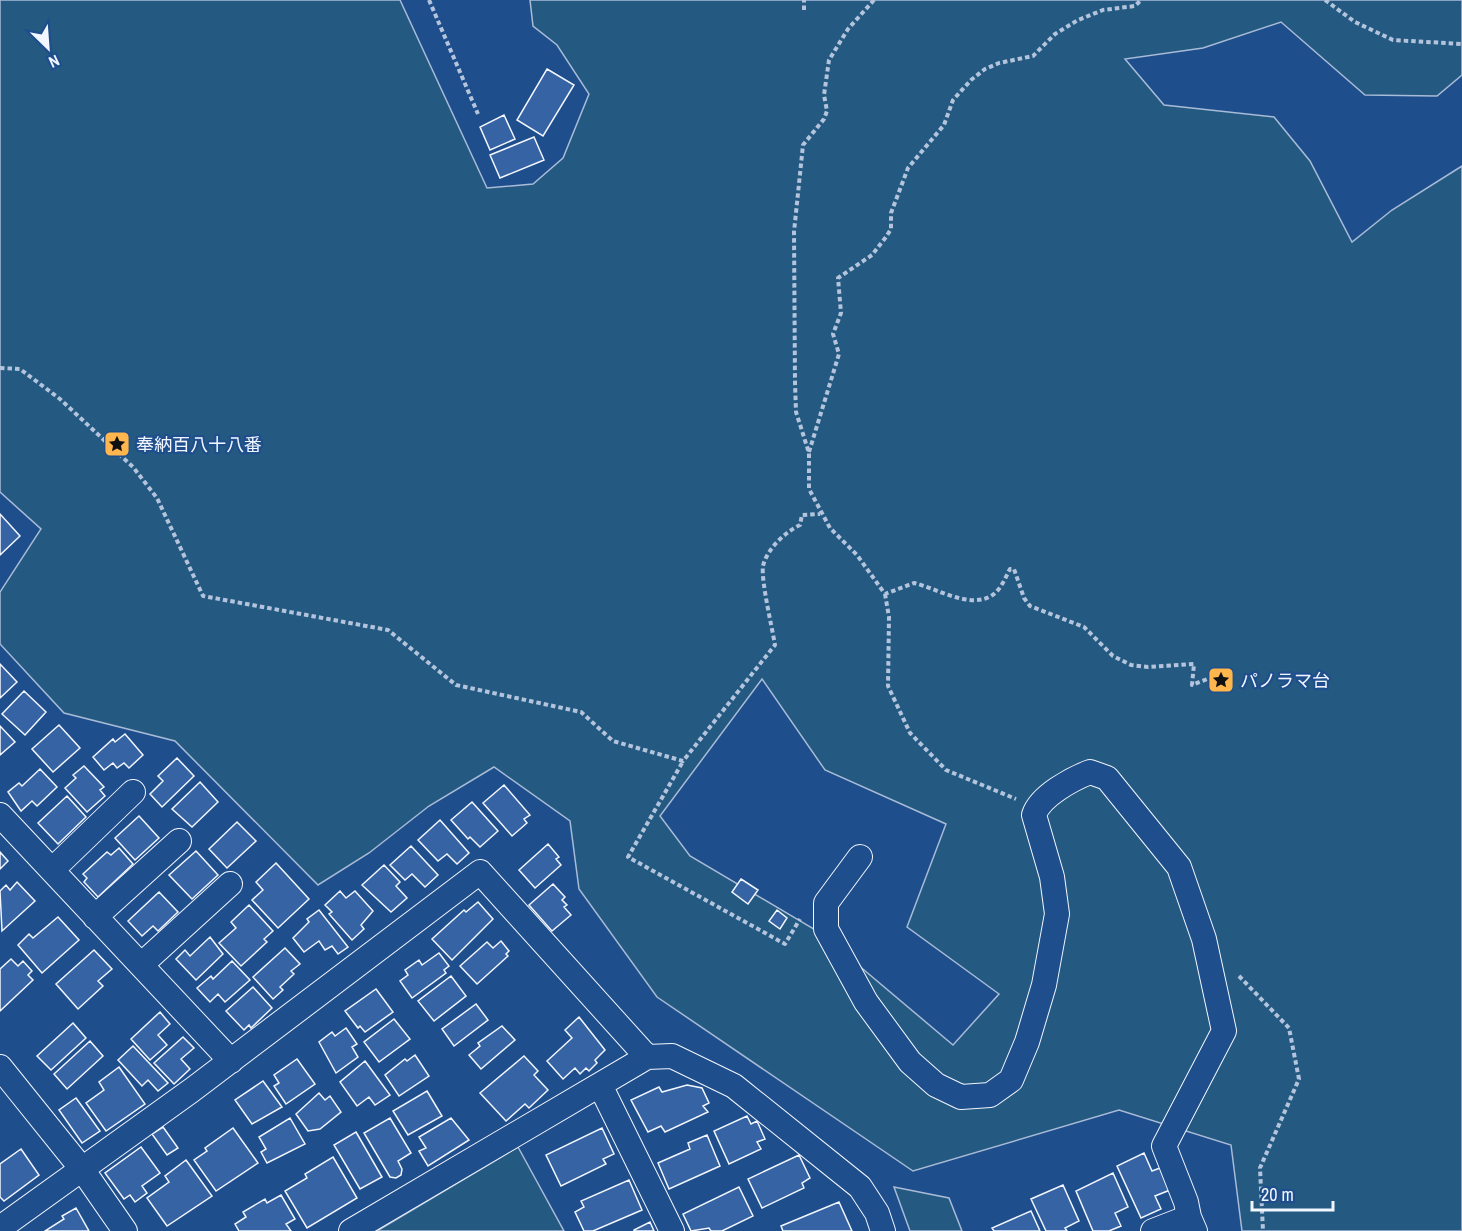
<svg xmlns="http://www.w3.org/2000/svg" width="1462" height="1231" font-family="'Archivo Narrow','Noto Sans JP',sans-serif">
  <rect width="100%" height="100%" fill="#1f4e8c"/>
  <path fill="#245a82" stroke="#a8bbd7" stroke-width="1.5" fill-rule="evenodd" d="M0 0H400L487 188 533 184 563 158 589 94 557 45 533 26 530 0H1462V75L1437 96 1365 95 1281 22 1203 48 1125 59 1164 105 1274 117 1310 161 1352 242 1392 210 1462 166V1231H1242L1231 1145 1119 1110 913 1171 657 997 579 889 570 821 494 767 429 806 369 853 318 885 175 741 64 713 0 644V592L41 529 0 492ZM762 679 825 770 946 824 907 927 999 994 953 1045 819 932 690 856 660 816Z
    M518 1147 564 1231H377Z
    M894 1187 949 1198 962 1231H910Z"/>
  <path fill="#3563a3" stroke="#f2f6ff" stroke-width="1.5" d="M547 69 574 85 543 136 517 120Z
    M504 115 515 139 490 150 480 127Z
    M534 137 544 160 500 178 490 155Z
    M0 514 20 536 0 555Z
    M0 664 17 682 0 698Z
    M24 691 46 712 25 735 2 714Z
    M59 725 80 748 53 772 32 749Z
    M0 726 15 742 0 755Z
    M125 734 143 755 129 768 124 763 117 768 113 763 104 770 93 757 113 739 115 742Z
    M177 758 194 776 162 807 150 794 163 781 158 776Z
    M84 766 104 787 100 790 105 796 87 812 65 788 76 778 73 775Z
    M40 769 57 787 37 806 32 801 21 811 8 792 19 783 22 786Z
    M200 782 218 802 192 827 172 809Z
    M504 785 530 815 524 819 527 823 512 836 483 803Z
    M67 796 86 817 58 844 38 823Z
    M472 802 498 831 480 847 470 837 468 839 451 820Z
    M139 816 159 838 135 860 115 838Z
    M440 820 469 853 457 864 447 854 438 861 418 840Z
    M237 822 256 841 227 868 209 849Z
    M548 844 559 857 556 859 561 865 535 888 519 870Z
    M411 846 438 875 425 887 412 874 405 880 390 865Z
    M119 848 133 864 98 897 84 882 87 878 83 874 107 852 111 855Z
    M196 851 218 875 192 899 169 875Z
    M0 852 8 861 0 869Z
    M276 863 309 899 278 928 252 900 263 890 256 882Z
    M384 865 400 882 396 886 407 898 391 912 362 885Z
    M741 879 758 890 748 904 732 892Z
    M17 882 35 901 2 931 0 891 6 885 10 890Z
    M553 884 565 897 562 900 567 905 564 907 571 915 552 931 529 905Z
    M340 891 346 898 355 891 373 911 361 925 364 929 352 940 329 914 332 912 325 905Z
    M159 892 178 912 158 931 153 926 142 936 128 921Z
    M478 902 493 919 452 960 432 939 464 910 466 912Z
    M249 905 273 931 264 939 267 942 241 966 219 943 236 928 231 922Z
    M319 910 348 947 338 954 332 946 325 950 319 941 304 952 293 938 309 922 307 919Z
    M777 910 787 918 780 929 769 921Z
    M58 917 79 940 42 973 18 945 29 934 33 938Z
    M210 937 223 954 196 980 176 959 185 950 190 956Z
    M501 941 509 951 506 954 508 956 477 984 460 966 487 942 493 948Z
    M285 948 300 964 291 971 294 974 280 987 283 990 273 999 253 977Z
    M94 950 112 969 98 981 103 986 78 1009 56 984Z
    M439 953 449 966 444 970 446 973 412 998 400 981 408 975 405 970 419 960 422 965Z
    M11 959 18 966 23 961 32 971 28 975 33 980 0 1011V969Z
    M232 961 250 980 225 1002 218 994 210 1002 197 988 211 976 213 979Z
    M451 976 466 996 434 1021 418 1001Z
    M253 987 272 1008 251 1028 249 1025 244 1030 226 1011Z
    M376 989 393 1012 365 1032 360 1026 358 1028 345 1011Z
    M476 1004 488 1020 454 1046 442 1029Z
    M160 1012 170 1024 158 1035 167 1045 150 1060 131 1039Z
    M579 1017 605 1050 595 1060 597 1063 589 1071 586 1068 580 1074 575 1068 563 1079 547 1061 572 1038 565 1030Z
    M394 1019 410 1039 379 1062 364 1042Z
    M73 1023 86 1038 51 1070 37 1056Z
    M502 1026 515 1040 481 1069 469 1055 480 1046 478 1043Z
    M346 1028 357 1044 352 1047 358 1057 336 1073 319 1042 332 1032 335 1036Z
    M183 1037 194 1048 181 1059 190 1069 174 1084 154 1063Z
    M90 1041 103 1056 67 1089 54 1074Z
    M133 1046 168 1083 158 1091 148 1080 142 1086 118 1060Z
    M415 1055 429 1076 399 1096 385 1075 405 1059 407 1061Z
    M524 1056 538 1071 534 1075 548 1090 529 1108 525 1104 506 1121 480 1093Z
    M297 1059 315 1084 286 1104 274 1086 279 1083 274 1075Z
    M365 1061 390 1095 375 1105 369 1097 357 1106 340 1082Z
    M119 1067 145 1104 106 1131 86 1103 104 1090 99 1082Z
    M263 1081 282 1107 252 1124 235 1100Z
    M687 1085 702 1088 709 1103 703 1106 708 1112 665 1132 661 1126 648 1132 631 1100 659 1087 662 1092Z
    M427 1091 442 1116 408 1135 393 1111Z
    M319 1093 325 1100 330 1096 341 1112 320 1129 308 1131 296 1114Z
    M76 1098 100 1131 82 1143 59 1110Z
    M747 1116 751 1124 757 1121 765 1139 757 1142 761 1149 729 1164 714 1131Z
    M290 1118 305 1144 267 1163 261 1152 266 1149 259 1137Z
    M390 1118 411 1153 398 1161 402 1169 401 1175 396 1178 390 1177 364 1133Z
    M451 1118 469 1140 428 1166 419 1151 426 1148 419 1137Z
    M163 1127 178 1148 167 1155 152 1134Z
    M233 1128 258 1163 216 1191 194 1160 207 1151 205 1148Z
    M602 1128 614 1154 603 1159 606 1164 561 1186 546 1155Z
    M356 1132 382 1177 360 1189 334 1145Z
    M707 1135 720 1166 669 1189 658 1163 690 1149 688 1143Z
    M141 1147 160 1173 142 1186 147 1193 135 1202 130 1195 124 1199 105 1173Z
    M21 1149 39 1175 4 1201 0 1197V1164Z
    M1144 1153 1152 1171 1160 1168 1170 1190 1155 1196 1161 1209 1141 1218 1117 1166Z
    M799 1155 810 1178 802 1183 804 1188 762 1208 748 1179Z
    M333 1157 357 1198 307 1228 285 1191 307 1178 305 1174Z
    M186 1160 212 1196 167 1226 147 1198 169 1182 165 1176Z
    M1113 1173 1128 1207 1115 1213 1121 1226 1109 1231H1093L1076 1191Z
    M629 1180 642 1210 593 1231H584L575 1212 584 1207 581 1201Z
    M1063 1185 1079 1221 1065 1228 1067 1231H1046L1031 1199Z
    M739 1187 753 1216 722 1231H711L709 1228 691 1231 683 1214Z
    M281 1195 295 1219 286 1224 291 1231H239L235 1224 246 1217 243 1212 265 1199 267 1203Z
    M839 1202 852 1231H783L781 1226Z
    M76 1208 89 1231H45L64 1219 62 1216Z
    M1031 1211 1040 1231H994L992 1228Z
    M650 1222 654 1231H634V1230Z"/>
  <g fill="none" stroke-linecap="round" stroke-linejoin="round">
    <defs>
      <path id="minor" d="M0 815 231 1061
        M860 857 826 903V929L866 1002 910 1062 936 1085 961 1097 990 1095 1011 1080 1027 1042 1044 985 1057 914 1052 877 1034 815C1040 796 1072 779 1090 772L1107 778 1179 867 1204 939 1224 1031 1164 1146 1186 1202 1189 1217
        M52 870 133 792
        M95 917 179 841
        M141 965 230 884
        M0 1067 82 1169 125 1231
        M600 1085 672 1231
        M0 1228 192 1090 480 872 647 1057
        M351 1231 647 1057 672 1056 734 1086 860 1187 877 1213 883 1231
        M1153 1231 1189 1217 1195 1231"/>
    </defs>
    <use href="#minor" stroke="#f2f6ff" stroke-width="26"/>
    <path stroke="#b3c4dc" stroke-width="4" stroke-dasharray="4.5 3" stroke-linecap="butt" d="M429 0 478 114
      M874 0 848 29 829 60 824 95 827 111 824 119 803 145 794 232 795 383 796 412 809 453V489L830 528 857 555 885 594 914 583C936 588 969 609 991 596 1001 590 1005 578 1010 569H1014L1024 598 1030 606 1084 627 1113 656 1131 665 1148 667 1194 664 1192 685 1215 676
      M1325 0 1355 22 1393 40 1462 44
      M804 10V0
      M0 368 20 369 60 399 133 467 157 498 203 596 388 630 456 685 581 712 613 741 683 761 775 645C772 627 761 581 763 566 767 549 785 532 800 525L802 515 820 514
      M809 452 839 354 833 334 841 313 838 278 872 255 886 237 891 229V213L908 168 944 125 953 100 971 80 985 69 999 63 1033 56 1055 34 1078 20 1103 10 1135 6 1141 0
      M885 594 889 617 888 686 910 733 946 770 1016 799
      M682 763 628 857 785 944 800 919
      M1239 976 1289 1028 1299 1079 1260 1168 1263 1231"/>
    <use href="#minor" stroke="#1f4e8c" stroke-width="24"/>
  </g>
  <defs>
    <symbol id="sight-square" viewBox="-11 -11 22 22"><rect x="-9" y="-9" width="18" height="18" rx="4" fill="#ffb74d" stroke="#1f4e8c"/><path d="M0-6L1.8-2.2L6-1.7L2.9 1.2L3.7 5.4L0 3.3L-3.7 5.4L-2.9 1.2L-6-1.7L-1.8-2.2Z" fill="#111"/></symbol>
  </defs>
  <g fill-rule="evenodd">
    <use href="#sight-square" x="102" y="429" width="30" height="30"/>
    <use href="#sight-square" x="1206" y="665" width="30" height="30"/>
  </g>
  <g text-anchor="middle" dominant-baseline="central" stroke-width="4.5" stroke-linejoin="round" paint-order="stroke">
    <g font-size="18" fill="#f2f6ff" stroke="#1f4e8c" text-anchor="start">
      <text x="136" y="444">奉納百八十八番</text>
      <text x="1240" y="680">パノラマ台</text>
    </g>
  </g>
  <g transform="translate(48 48) rotate(155)" stroke="#1f4e8c" stroke-width="4.5" paint-order="stroke">
  <path d="M0-4.5L10 22L0 15L-10 22Z" fill="#f2f6ff"/>
  <text y="-9" font-size="16" font-weight="bold" text-anchor="middle" fill="#f2f6ff">N</text>
  </g>
  <path d="M1252 1201v9h81v-9" fill="none" stroke="#f2f6ff" stroke-width="3"/>
  <text x="1261" y="1201" font-size="18" fill="#f2f6ff" stroke="#1f4e8c" stroke-width="4.5" paint-order="stroke">20 m</text>
</svg>
